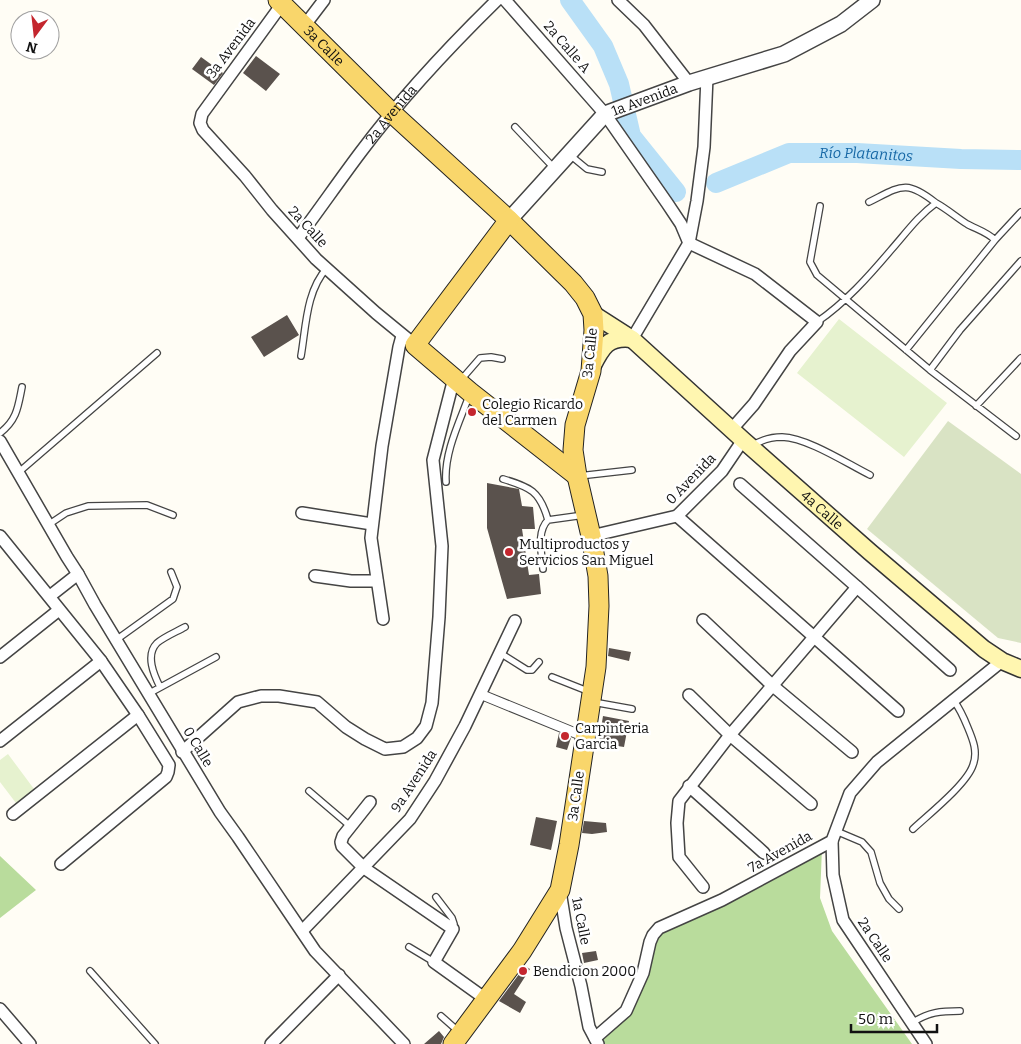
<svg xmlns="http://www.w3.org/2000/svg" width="1021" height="1044" font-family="Bitter,serif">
  <rect width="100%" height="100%" fill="#fffdf5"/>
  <path fill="#b9dc9c" d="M822 848 820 898 832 931 912 1044H605L601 1035 626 1013 657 934 720 907 796 868Z
    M0 856 36 890 0 918Z"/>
  <path fill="#d9e3c4" d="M948 421 1021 474V643L998 638 867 529Z"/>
  <path fill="#e6f2cf" d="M839 319 947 403 904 457 797 373Z
    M8 754 37 793 19 807 0 782V760Z"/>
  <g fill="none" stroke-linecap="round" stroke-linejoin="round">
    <g stroke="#b9e0f7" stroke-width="20">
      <path d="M570 0 603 46 619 84 631 136 676 192"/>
      <path id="s1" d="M716 183 789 153H857L961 159 1021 160"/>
    </g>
  </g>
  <path fill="#5a524d" d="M256 56 280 74 266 91 243 73Z
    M201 57 223 73 214 85 192 69Z
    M287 315 299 335 264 357 251 337Z
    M487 483 519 489 522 506 533 507 535 529H522L529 575 539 574 541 594 507 599 487 528Z
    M609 648 631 652 629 661 608 656Z
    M603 716 629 721 624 747 611 745V749L598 747Z
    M559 733 571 738 567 750 556 747Z
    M536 817 557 821 551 850 530 845Z
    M584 821 606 823 607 832 592 834 582 833Z
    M596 951 598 960 584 963 582 953Z
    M525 966 530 969 514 994 526 1002 520 1013 499 1001Z
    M439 1031 444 1037 441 1044H424Z"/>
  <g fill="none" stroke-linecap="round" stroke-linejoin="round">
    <defs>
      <path id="service" d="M515 127 554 168
        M570 155 587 169 602 172
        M869 202C901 186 906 179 936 203
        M820 206 810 262 817 275 930 370 1016 436
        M817 322C845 303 869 276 891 250 906 233 918 216 936 203 947 209 956 217 967 224 976 229 987 232 995 240L1021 212
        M906 350 995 240
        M301 356C306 327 306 291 327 268
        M930 370 960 330 1021 261
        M460 381 480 358 491 357 502 359
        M976 406 1021 358
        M0 433C17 420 18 407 22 387
        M752 446C761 440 771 437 782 437 808 438 846 463 870 475
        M19 472 157 353
        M579 476 632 470
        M503 479C530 487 540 491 548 520
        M446 482C444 453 459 423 469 396
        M48 525 66 513 88 506 147 505 173 515
        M543 569C542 554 536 532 548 520L584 515
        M116 640 173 599 177 587 171 572
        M500 653 527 670H532L539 662
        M552 677 590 692
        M160 687C154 675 145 655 157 643 164 637 176 632 185 627
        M148 694 216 657
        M593 702 632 709
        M309 791 350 826
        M913 829C928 815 967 784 973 765 978 752 973 740 968 728 964 718 960 709 954 701
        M836 831 862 842 871 852 880 883 889 899 899 909
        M436 897 452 918 454 924 452 929
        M409 947 434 962
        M90 971 155 1044
        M441 1016 458 1031
        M912 1023C928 1012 941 1011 960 1011"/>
      <path id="pedestrian" d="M480 694 585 737"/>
      <g id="minor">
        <path d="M285 0 202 114 200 123 203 130 245 176 272 210 316 259 376 313 415 345"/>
        <path d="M505 0 605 114 667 203 681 224 689 243 755 274 817 322 790 351 754 404 731 430"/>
        <path d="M618 0 644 25 689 83"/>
        <path d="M305 25 324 0"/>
        <path id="s2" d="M298 238C319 210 339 181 360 153 401 98 449 47 497 0"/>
        <path d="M632 339 689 243 697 201 704 147 707 77"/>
        <path d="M0 441 67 557 78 574 95 605 220 812 238 837 315 951 404 1044"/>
        <path d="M740 484 857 587 950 670"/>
        <path d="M302 513 372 524"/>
        <path d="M677 516 898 711"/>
        <path d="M0 536 101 661 138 715 169 765 168 772 166 777 61 864"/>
        <path d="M591 536 677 516 722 471 743 440"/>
        <path d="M315 576 351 581H377"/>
        <path d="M50 596 78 574"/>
        <path d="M383 619 371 538 382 446 399 347 402 336"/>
        <path d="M703 620 773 686 852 752"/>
        <path d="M0 657 59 610"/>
        <path d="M689 695 730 735 811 804"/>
        <path d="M0 741 101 661"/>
        <path d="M182 752 238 702 261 696H279L317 702 346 727 365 739 385 749 403 747 417 738 426 726 432 703 439 617 442 546 433 460 454 378"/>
        <path d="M689 786 764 853"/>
        <path d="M370 802 343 836 341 842 342 846 364 868 453 929 434 962 487 1000"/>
        <path d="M13 814 138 715"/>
        <path d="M832 841 833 875 843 920 926 1044"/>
        <path d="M703 887 679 857 677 823 679 801 730 735 857 587"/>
        <path d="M560 891 566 928 581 986 589 1027 598 1044"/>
        <path d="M302 931 410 819 435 781 465 726 515 621"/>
        <path d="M0 1009 30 1044"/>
        <path d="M595 1038 626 1011 643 973 650 942 653 935 659 928 722 900 832 841 850 793 877 762 1002 661"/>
        <path d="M271 1044 339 975"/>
      </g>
      <g id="tertiary">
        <path id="s3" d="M509 220 605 114 689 83 784 54 841 24 872 0"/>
      </g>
      <g id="secondary">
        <path id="s4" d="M593 314 632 339 743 440 870 552 984 649 1002 661 1021 669"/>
        <path d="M592 367C602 347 608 336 632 339"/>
      </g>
      <g id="primary">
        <path id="s5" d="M278 0 392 113 509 220 573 283 585 298 593 314 594 330 591 371 575 425 573 450 577 476 591 536 598 576 599 606 596 667 569 845 560 890 522 951 453 1044"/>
        <path d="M509 220 415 345 470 392 577 476"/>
      </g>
    </defs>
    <use href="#service" stroke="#444" stroke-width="8"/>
    <use href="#pedestrian" stroke="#444" stroke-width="11"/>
    <use href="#minor" stroke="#444" stroke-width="14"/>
    <use href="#tertiary" stroke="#444" stroke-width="18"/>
    <use href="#secondary" stroke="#333" stroke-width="19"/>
    <use href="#primary" stroke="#222" stroke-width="21"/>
    <use href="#service" stroke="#fff" stroke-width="5.5"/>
    <use href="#pedestrian" stroke="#fff" stroke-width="9"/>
    <use href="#minor" stroke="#fff" stroke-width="11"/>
    <use href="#tertiary" stroke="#fff" stroke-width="15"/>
    <use href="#secondary" stroke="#fff6b0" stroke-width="16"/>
    <use href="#primary" stroke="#f9d66b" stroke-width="19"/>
  </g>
  <g fill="#c4262e" stroke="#fff" stroke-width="2">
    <circle cx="472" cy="412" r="5"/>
    <circle cx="509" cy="552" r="5"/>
    <circle cx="565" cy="736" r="5"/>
    <circle cx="523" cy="971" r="5"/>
  </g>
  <g text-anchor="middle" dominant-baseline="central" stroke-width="5" stroke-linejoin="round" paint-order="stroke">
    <g font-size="14" fill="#111" stroke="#fff">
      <text stroke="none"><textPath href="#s5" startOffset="65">3a Calle</textPath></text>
      <text transform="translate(567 47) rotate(49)">2a Calle A</text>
      <text transform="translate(231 48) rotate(-53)">3a Avenida</text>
      <text stroke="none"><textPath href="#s3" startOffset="185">1a Avenida</textPath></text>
      <text stroke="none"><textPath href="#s2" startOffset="155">2a Avenida</textPath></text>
      <text transform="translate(308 227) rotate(47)">2a Calle</text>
      <text transform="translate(590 353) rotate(-84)">3a Calle</text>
      <text transform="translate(691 479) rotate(-46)">0 Avenida</text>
      <text stroke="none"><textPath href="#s4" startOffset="302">4a Calle</textPath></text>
      <text transform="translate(198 747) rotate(59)">0 Calle</text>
      <text transform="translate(414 781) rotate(-57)">9a Avenida</text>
      <text transform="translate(576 796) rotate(-82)">3a Calle</text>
      <text transform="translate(780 852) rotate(-29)">7a Avenida</text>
      <text transform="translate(581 921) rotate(79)">1a Calle</text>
      <text transform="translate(875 940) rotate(56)">2a Calle</text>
    </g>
    <g font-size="14" fill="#111" stroke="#fff" text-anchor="start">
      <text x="482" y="404">Colegio Ricardo<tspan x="482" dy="16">del Carmen</tspan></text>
      <text x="519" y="544">Multiproductos y<tspan x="519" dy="16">Servicios San Miguel</tspan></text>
      <text x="575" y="728">Carpinteria<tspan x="575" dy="16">Garcia</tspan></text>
      <text x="533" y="971">Bendicion 2000</text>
    </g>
    <g font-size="15" font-style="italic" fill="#1768a6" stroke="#fff">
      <text stroke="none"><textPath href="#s1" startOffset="156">Río Platanitos</textPath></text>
    </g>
  </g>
  <g transform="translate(35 35) rotate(195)"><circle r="24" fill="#ffffff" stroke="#a0a0a0"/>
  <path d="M0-4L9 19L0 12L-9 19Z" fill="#c4262e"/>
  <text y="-8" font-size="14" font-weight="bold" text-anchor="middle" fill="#111111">N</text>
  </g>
  <path d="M851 1024v8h86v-8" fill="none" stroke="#111111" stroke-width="2.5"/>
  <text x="858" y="1024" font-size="15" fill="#111111" stroke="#ffffff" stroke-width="4" paint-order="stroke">50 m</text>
</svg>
